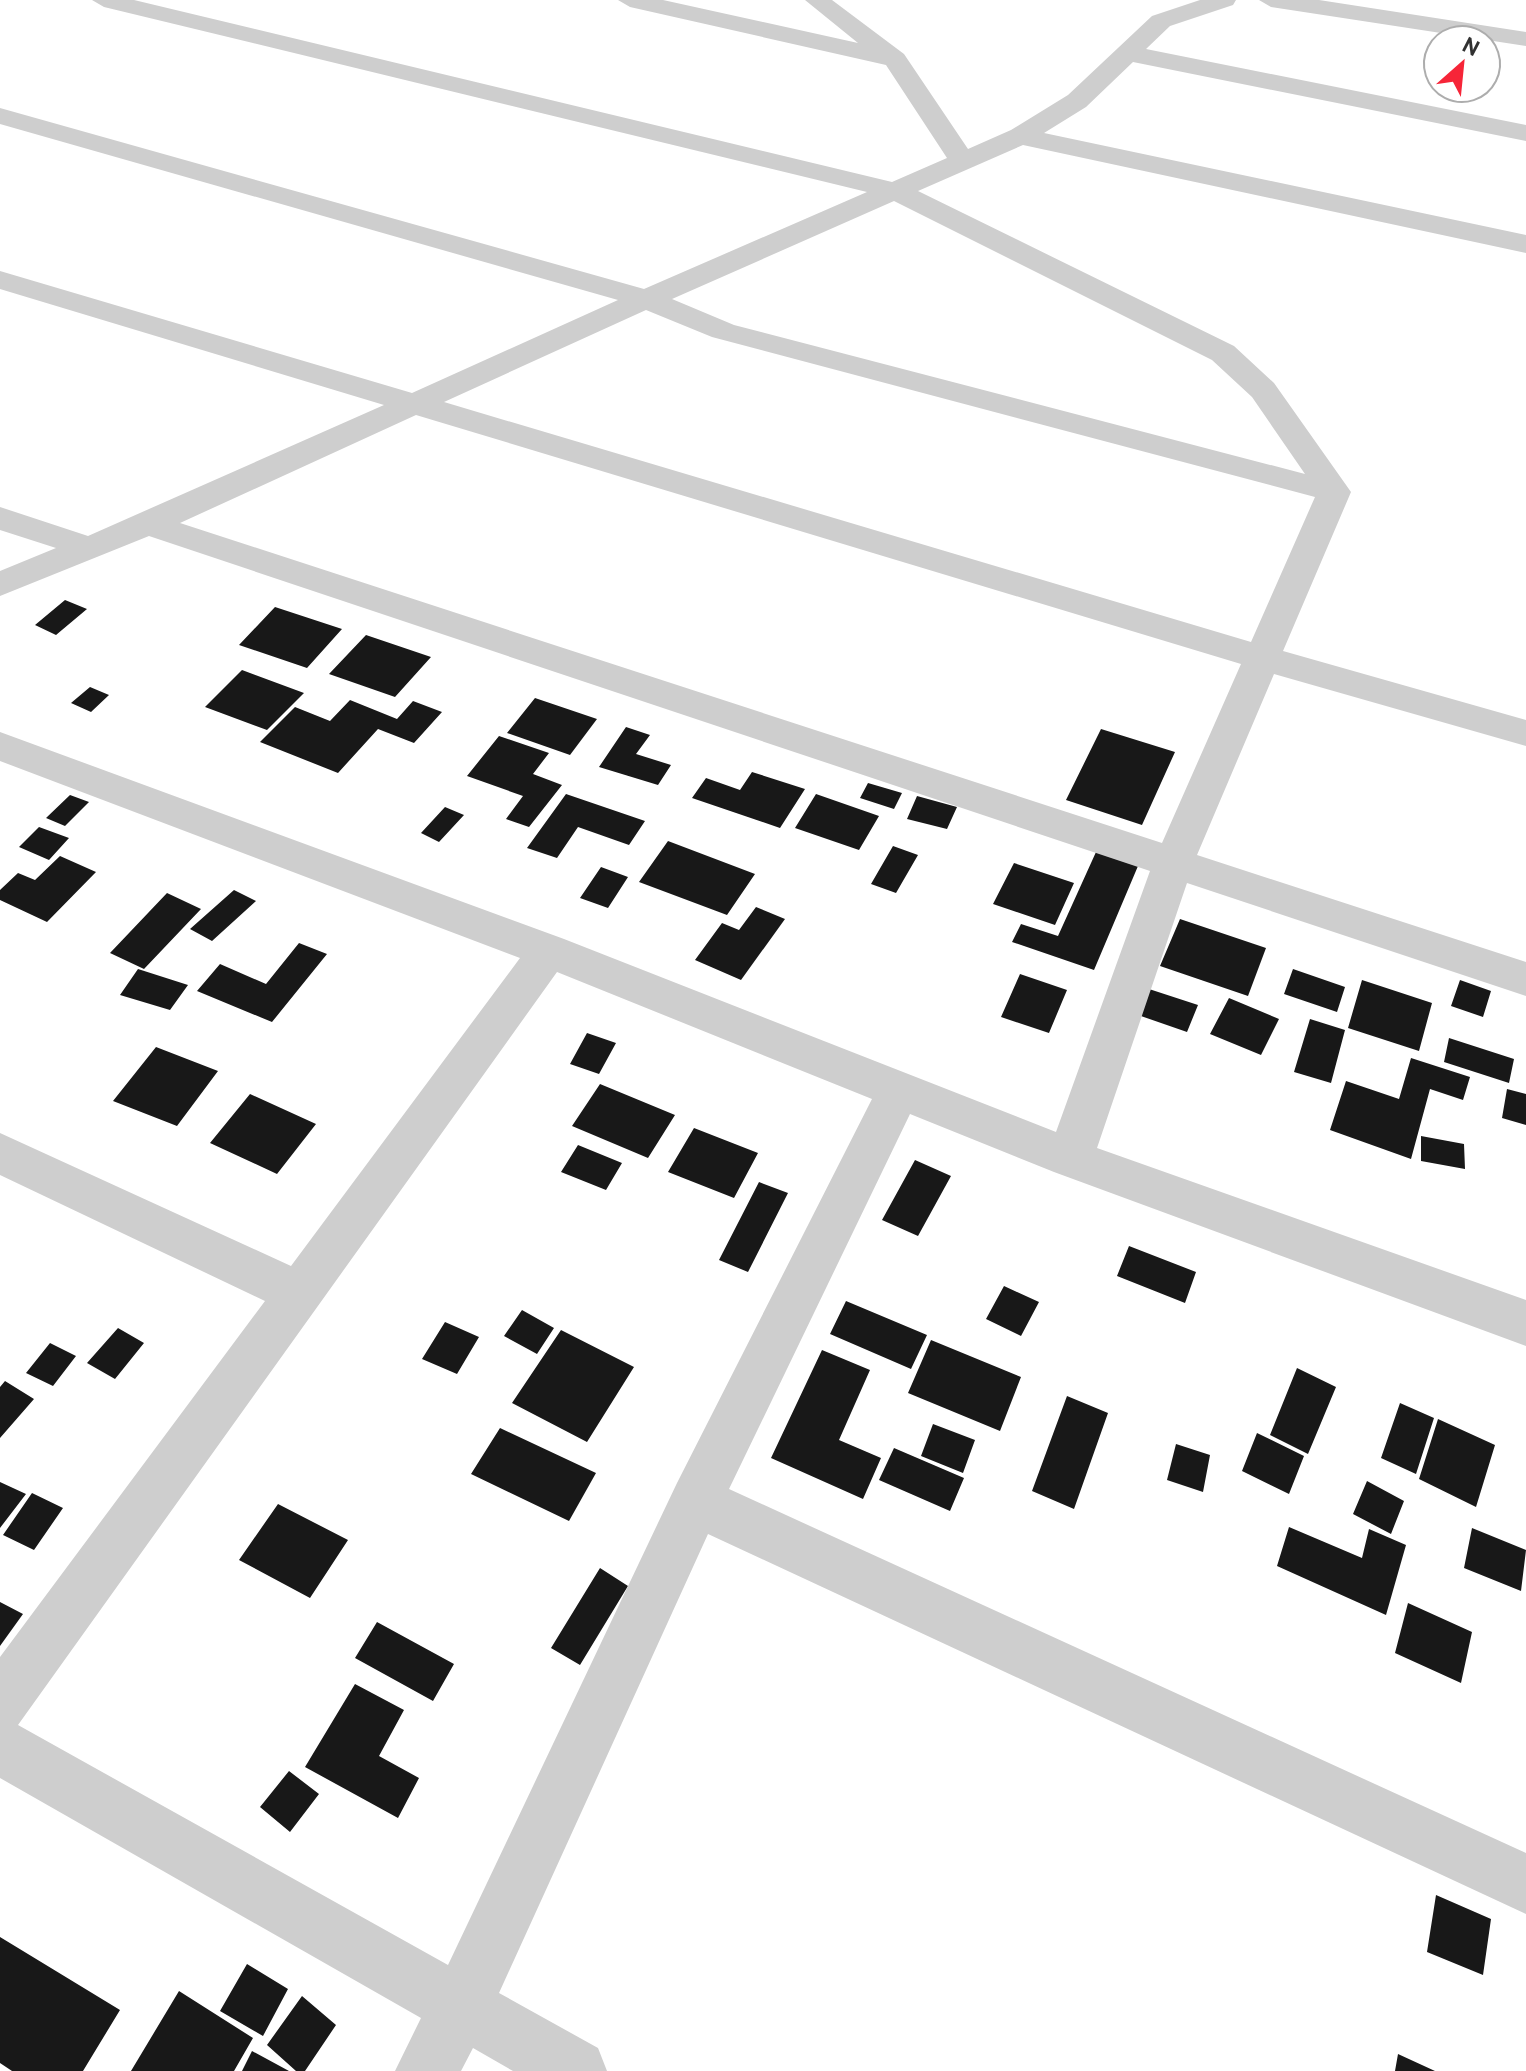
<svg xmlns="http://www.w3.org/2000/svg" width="1526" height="2071" font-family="Overpass,sans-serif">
  <rect width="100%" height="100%" fill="#fff"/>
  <path fill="#181818" d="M65 600 87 609 56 635 35 625Z
    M275 607 342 629 307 668 239 645Z
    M366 635 431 657 395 697 329 674Z
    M242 670 304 693 267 730 205 707Z
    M90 687 109 695 91 712 71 703Z
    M535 698 597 719 570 755 507 733Z
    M350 700 397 719 413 701 442 712 414 743 378 729 338 773 260 742 295 707 330 721Z
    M626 727 650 735 636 754 671 765 658 785 599 767Z
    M1101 729 1175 752 1142 825 1066 800Z
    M499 736 549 753 533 774 562 785 529 827 506 819 523 796 467 776Z
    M752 772 805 789 780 828 692 798 706 778 740 790Z
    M868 783 902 793 894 809 860 798Z
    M566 794 645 821 629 845 578 827 557 858 527 848Z
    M816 794 879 816 859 850 795 828Z
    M70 795 89 802 65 826 46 818Z
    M917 796 957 807 947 829 907 819Z
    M445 807 464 815 439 842 421 833Z
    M39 827 69 838 49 860 19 847Z
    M668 841 755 874 727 915 639 882Z
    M893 846 918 855 896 893 871 884Z
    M1096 852 1138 866 1094 970 1012 942 1021 924 1058 936Z
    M60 856 96 872 47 922 0 900V890L18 873 35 880Z
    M1014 863 1074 883 1055 925 993 904Z
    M601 867 628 877 608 908 580 898Z
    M234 890 256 901 212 941 190 929Z
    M167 893 201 909 144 969 110 953Z
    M756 907 785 919 741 980 695 960 722 923 739 930Z
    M1180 919 1266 948 1248 996 1160 966Z
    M299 943 327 954 272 1022 197 991 220 964 266 984Z
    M138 969 188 985 170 1010 120 995Z
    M1293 969 1345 987 1337 1012 1284 994Z
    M1020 974 1067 990 1049 1033 1001 1017Z
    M1362 980 1432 1003 1419 1051 1348 1028Z
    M1460 980 1491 991 1483 1017 1451 1006Z
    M1149 989 1198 1005 1187 1032 1138 1015Z
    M1229 998 1279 1019 1261 1055 1210 1034Z
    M1310 1019 1345 1030 1331 1083 1294 1072Z
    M587 1033 616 1043 599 1074 570 1064Z
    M1449 1038 1514 1059 1509 1083 1444 1062Z
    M156 1047 218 1071 177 1126 113 1101Z
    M1411 1058 1470 1077 1463 1100 1430 1089 1411 1159 1330 1130 1346 1081 1399 1099Z
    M600 1084 675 1115 648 1158 572 1126Z
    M1507 1089 1526 1094V1125L1502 1118Z
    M250 1094 316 1124 277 1174 210 1143Z
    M694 1128 758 1153 734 1198 668 1172Z
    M1421 1136 1464 1144 1465 1169 1421 1161Z
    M578 1145 622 1163 606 1190 561 1172Z
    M915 1160 951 1176 918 1236 882 1220Z
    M759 1182 788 1193 748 1272 719 1260Z
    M1129 1246 1196 1272 1185 1303 1117 1276Z
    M1004 1286 1039 1302 1021 1336 986 1319Z
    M846 1301 927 1335 911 1369 830 1334Z
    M522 1310 554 1328 537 1354 504 1336Z
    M445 1322 479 1337 457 1374 422 1359Z
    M118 1328 144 1343 115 1379 87 1363Z
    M561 1330 634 1367 587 1442 512 1403Z
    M931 1340 1021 1377 1000 1431 908 1393Z
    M50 1343 76 1356 53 1386 26 1373Z
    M822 1350 870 1370 839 1440 881 1458 863 1499 771 1458Z
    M1297 1368 1336 1387 1308 1454 1270 1435Z
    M5 1381 34 1399 0 1438V1387Z
    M1067 1396 1108 1413 1074 1509 1032 1491Z
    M1400 1403 1434 1418 1416 1474 1381 1458Z
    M1438 1419 1495 1445 1476 1507 1419 1479Z
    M933 1424 975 1440 963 1473 921 1456Z
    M500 1428 596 1473 569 1521 471 1474Z
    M1257 1433 1304 1456 1289 1494 1242 1471Z
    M1176 1444 1210 1455 1203 1492 1167 1480Z
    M894 1448 964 1478 950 1511 879 1480Z
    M1367 1481 1404 1501 1391 1534 1353 1514Z
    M0 1482 26 1494 0 1528Z
    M32 1493 63 1508 34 1550 3 1535Z
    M278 1504 348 1540 310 1598 239 1560Z
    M1289 1527 1362 1558 1369 1529 1406 1545 1386 1615 1277 1566Z
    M1472 1528 1526 1550 1521 1591 1464 1568Z
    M600 1568 628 1586 580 1665 551 1648Z
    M0 1602 23 1614 0 1646Z
    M1408 1603 1472 1632 1461 1683 1395 1653Z
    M377 1622 454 1664 433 1701 355 1658Z
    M355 1684 404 1710 379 1756 419 1778 398 1818 305 1767Z
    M289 1771 319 1794 290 1832 260 1807Z
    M1436 1895 1491 1919 1483 1975 1427 1952Z
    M0 1937 120 2010 83 2071H12L0 2063Z
    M247 1964 288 1989 263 2036 220 2011Z
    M179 1991 253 2038 234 2071H131Z
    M302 1996 336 2025 305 2071H296L267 2045Z
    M252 2051 289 2071H242Z
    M1398 2054 1435 2071H1395Z"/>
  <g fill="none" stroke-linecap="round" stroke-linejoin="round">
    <path fill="#cecece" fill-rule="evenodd" d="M92 0H134L892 182 947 158 886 65 630 7 618 0H663L858 43 805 0H832L904 54 968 149 1011 130 1068 95 1152 16 1200 0H1236L1233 5 1170 26 1146 49 1526 125V141L1133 62 1086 107 1044 133 1526 235V253L1023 145 918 191 1234 346 1274 383 1351 492 1283 651 1526 720V746L1274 674 1197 855 1526 962V996L1187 883 1097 1148 1526 1300V1346L1054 1172 910 1114 729 1489 1526 1853V1914L708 1534 499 1993 598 2048 607 2071H513L473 2048 461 2071H395L421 2018 0 1778V1657L265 1301 0 1175V1133L291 1266 520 958 0 761V732L564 939 1056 1132 1150 871 149 536 0 596V571L56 548 0 530V507L88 536 384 405 0 289V271L412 393 618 300 0 124V108L644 289 867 192 104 7ZM894 201 1212 360 1252 397 1305 474 734 325 672 299ZM646 310 712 337 1315 497 1251 642 444 402ZM416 415 1241 664 1162 843 180 523ZM557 972 872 1099 677 1483 448 1965 18 1725Z
      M1259 0H1319L1526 32V46L1271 7Z"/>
  </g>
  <g transform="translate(1462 64) rotate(27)"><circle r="38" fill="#ffffff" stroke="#adadad" stroke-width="2"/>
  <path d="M0-6L14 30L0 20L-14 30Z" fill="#f62538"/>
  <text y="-12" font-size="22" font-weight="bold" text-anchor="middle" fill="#313131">N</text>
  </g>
</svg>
